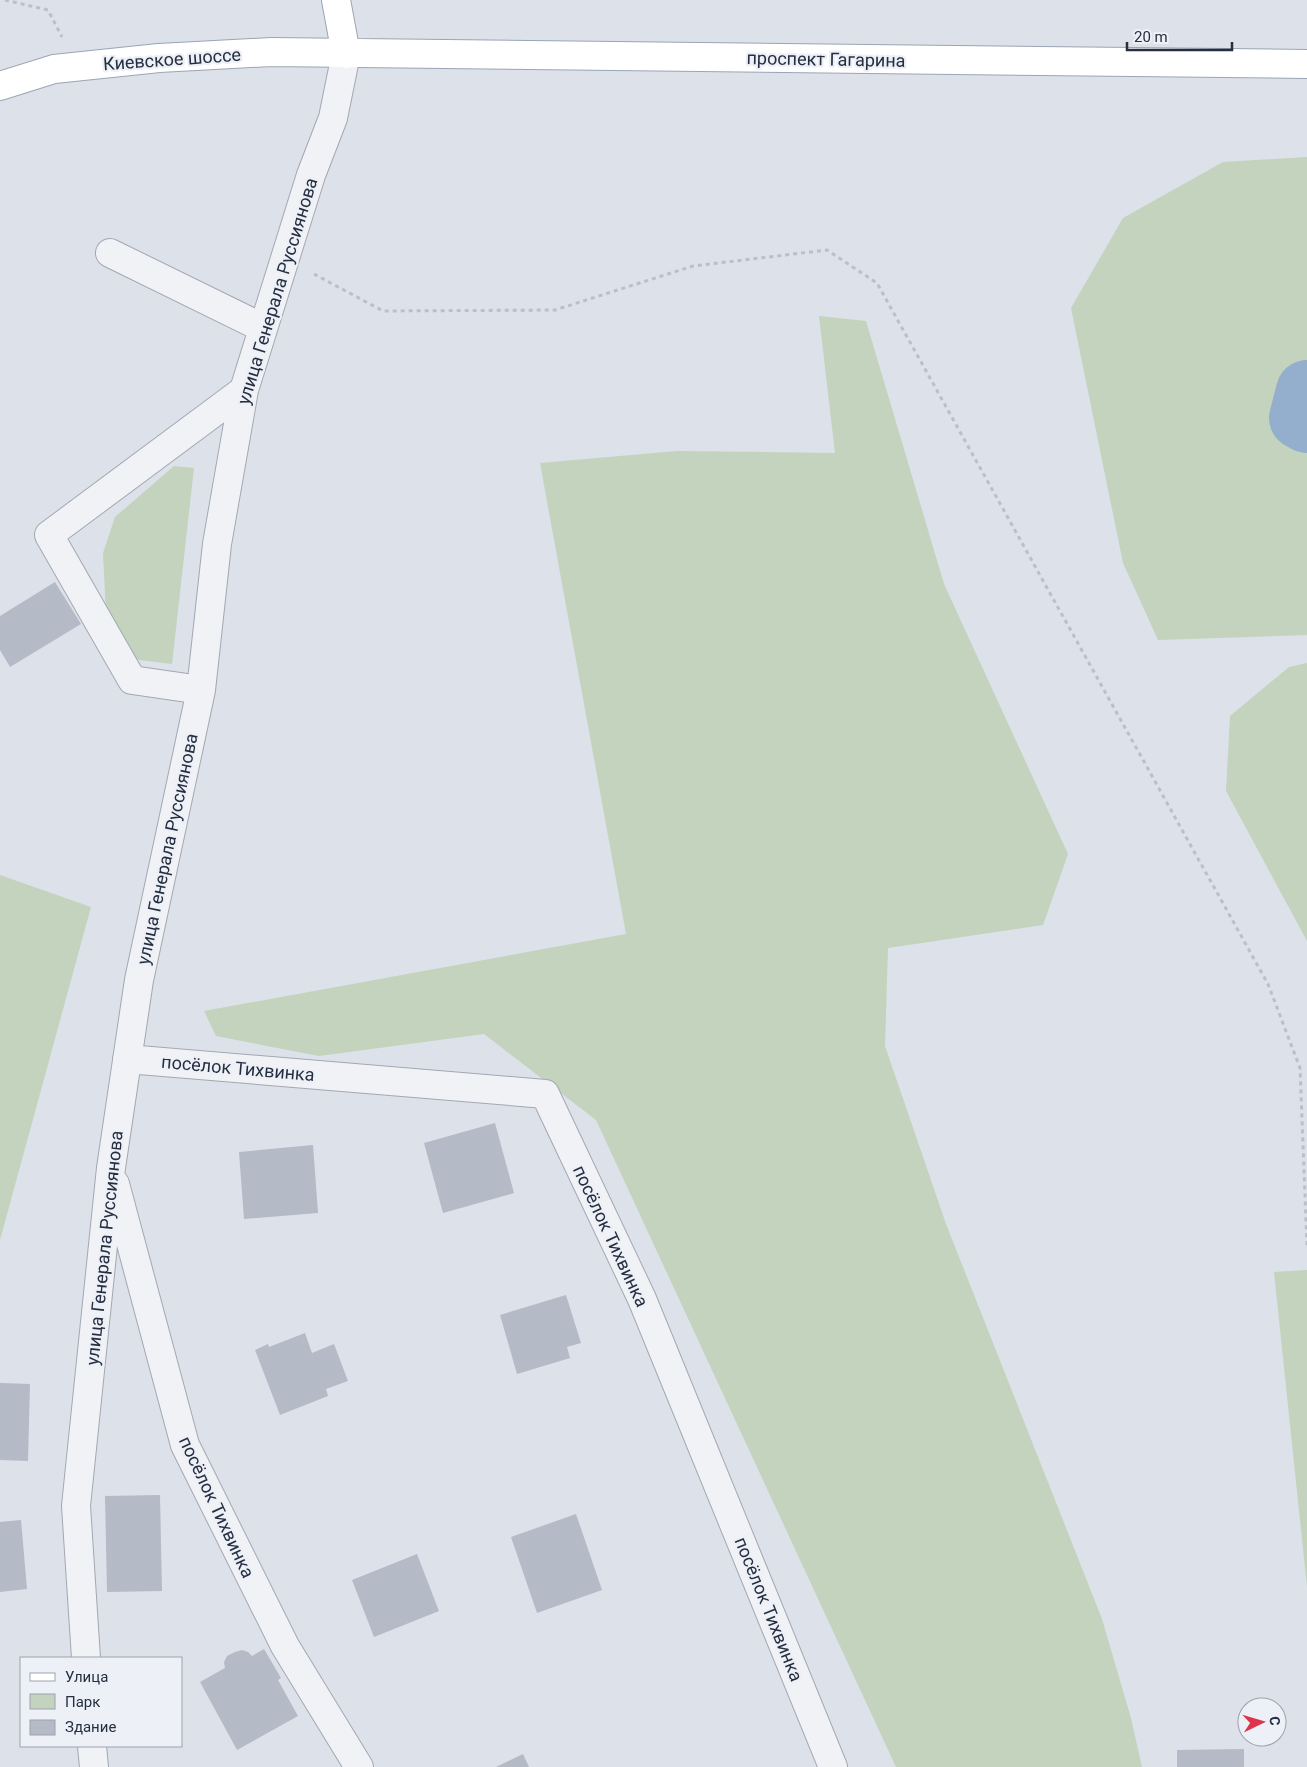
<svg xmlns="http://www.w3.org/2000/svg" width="1307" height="1767" font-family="Roboto,sans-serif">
  <rect width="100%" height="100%" fill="#dde1e9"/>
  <path fill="#c3d3bd" d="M1307 157V635L1158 640 1123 563 1071 308 1123 218 1223 162Z
    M819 316 866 321 944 584 1068 854 1043 925 888 948 885 1046 946 1224 1102 1619 1131 1718 1142 1767H896L596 1120 484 1034 319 1056 216 1036 204 1011 626 934 540 463 677 451 835 453Z
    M174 466 194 468 172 664 139 660 122 651 106 613 103 553 115 517Z
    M1307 663V941L1226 791 1230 716 1289 667Z
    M0 875 91 907 0 1240Z
    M1307 1270V1587L1274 1272Z"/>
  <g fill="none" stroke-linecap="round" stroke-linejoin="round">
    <path stroke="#94afcd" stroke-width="62" d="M1307 391 1300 418 1307 422"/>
  </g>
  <path fill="#b4bac6" d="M55 582 81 624 10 667 0 650V616Z
    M495 1123 514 1193 443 1213 424 1143Z
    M313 1145 318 1213 244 1219 239 1152Z
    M566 1295 581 1343 567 1347 570 1358 517 1374 500 1315Z
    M305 1333 312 1353 334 1344 348 1381 326 1389 328 1396 280 1415 255 1350 268 1344 269 1347Z
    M0 1383 30 1384 28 1461 0 1460Z
    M160 1495 162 1591 107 1592 105 1496Z
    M576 1514 602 1590 537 1613 511 1537Z
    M21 1520 27 1589 0 1592V1522Z
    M417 1554 439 1611 374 1637 352 1580Z
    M264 1649 281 1678 278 1680 298 1716 237 1750 200 1682 225 1668 224 1662 227 1656 235 1652 242 1650 248 1652 252 1656Z
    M1244 1749V1767H1177V1750Z
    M523 1754 529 1767H496Z"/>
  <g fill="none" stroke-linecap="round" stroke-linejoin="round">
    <defs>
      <path id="minor" d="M110 253 263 328
        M201 690 132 680 49 535 244 390
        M127 1059 545 1094 642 1299 833 1767
        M115 1184 185 1445 285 1646 359 1767
        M86 1658 76 1506 111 1168 139 980 201 690 217 544 244 390 311 175 333 118 346 54
        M92 1746 94 1767"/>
      <path id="major" d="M336 0 346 54
        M0 86 54 69 159 58 271 52 1307 64"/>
    </defs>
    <use href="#minor" stroke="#a2a8b3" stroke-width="30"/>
    <use href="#major" stroke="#9ba5b5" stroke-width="30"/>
    <path stroke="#bbbfc7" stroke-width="3" stroke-dasharray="4 4" stroke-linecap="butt" d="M5 0 48 10 62 37
      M314 274 383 311 555 310 693 266 827 250 877 283 1268 984 1300 1068 1307 1246"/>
    <use href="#minor" stroke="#f0f2f6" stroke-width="28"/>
    <use href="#major" stroke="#fff" stroke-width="28"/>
  </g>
  <g text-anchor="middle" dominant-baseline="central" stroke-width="4.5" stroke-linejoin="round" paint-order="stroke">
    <g font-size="18" fill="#252f41" stroke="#edf0f6">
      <text transform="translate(172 59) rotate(-4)">Киевское шоссе</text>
      <text transform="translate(826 59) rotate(1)">проспект Гагарина</text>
      <text transform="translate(277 291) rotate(-73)">улица Генерала Руссиянова</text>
      <text transform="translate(167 849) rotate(-78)">улица Генерала Руссиянова</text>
      <text transform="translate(238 1068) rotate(5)">посёлок Тихвинка</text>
      <text transform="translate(611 1236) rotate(65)">посёлок Тихвинка</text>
      <text transform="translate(104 1248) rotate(-84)">улица Генерала Руссиянова</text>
      <text transform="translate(217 1507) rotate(65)">посёлок Тихвинка</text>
      <text transform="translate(769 1609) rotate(68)">посёлок Тихвинка</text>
    </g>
  </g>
  <rect x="20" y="1657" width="162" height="90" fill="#edf0f6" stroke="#9da3ae"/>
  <rect x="30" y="1673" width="25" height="8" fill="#ffffff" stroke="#9da3ae"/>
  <text x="65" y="1682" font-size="15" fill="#252f41">Улица</text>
  <rect x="30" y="1694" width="25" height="15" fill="#c3d3bd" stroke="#9da3ae"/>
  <text x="65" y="1707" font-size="15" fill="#252f41">Парк</text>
  <rect x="30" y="1720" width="25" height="15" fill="#b4bac6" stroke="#9da3ae"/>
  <text x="65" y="1732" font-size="15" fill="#252f41">Здание</text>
  <g transform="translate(1262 1722) rotate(85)"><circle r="24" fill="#edf0f6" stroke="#9da3ae"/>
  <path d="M0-4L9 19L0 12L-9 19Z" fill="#db344b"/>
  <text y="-8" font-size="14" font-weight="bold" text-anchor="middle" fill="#252f41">С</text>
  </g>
  <path d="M1127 42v8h105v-8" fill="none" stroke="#252f41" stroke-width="2.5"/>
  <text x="1134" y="42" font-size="15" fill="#252f41" stroke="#edf0f6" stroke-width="4" paint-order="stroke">20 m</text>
</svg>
